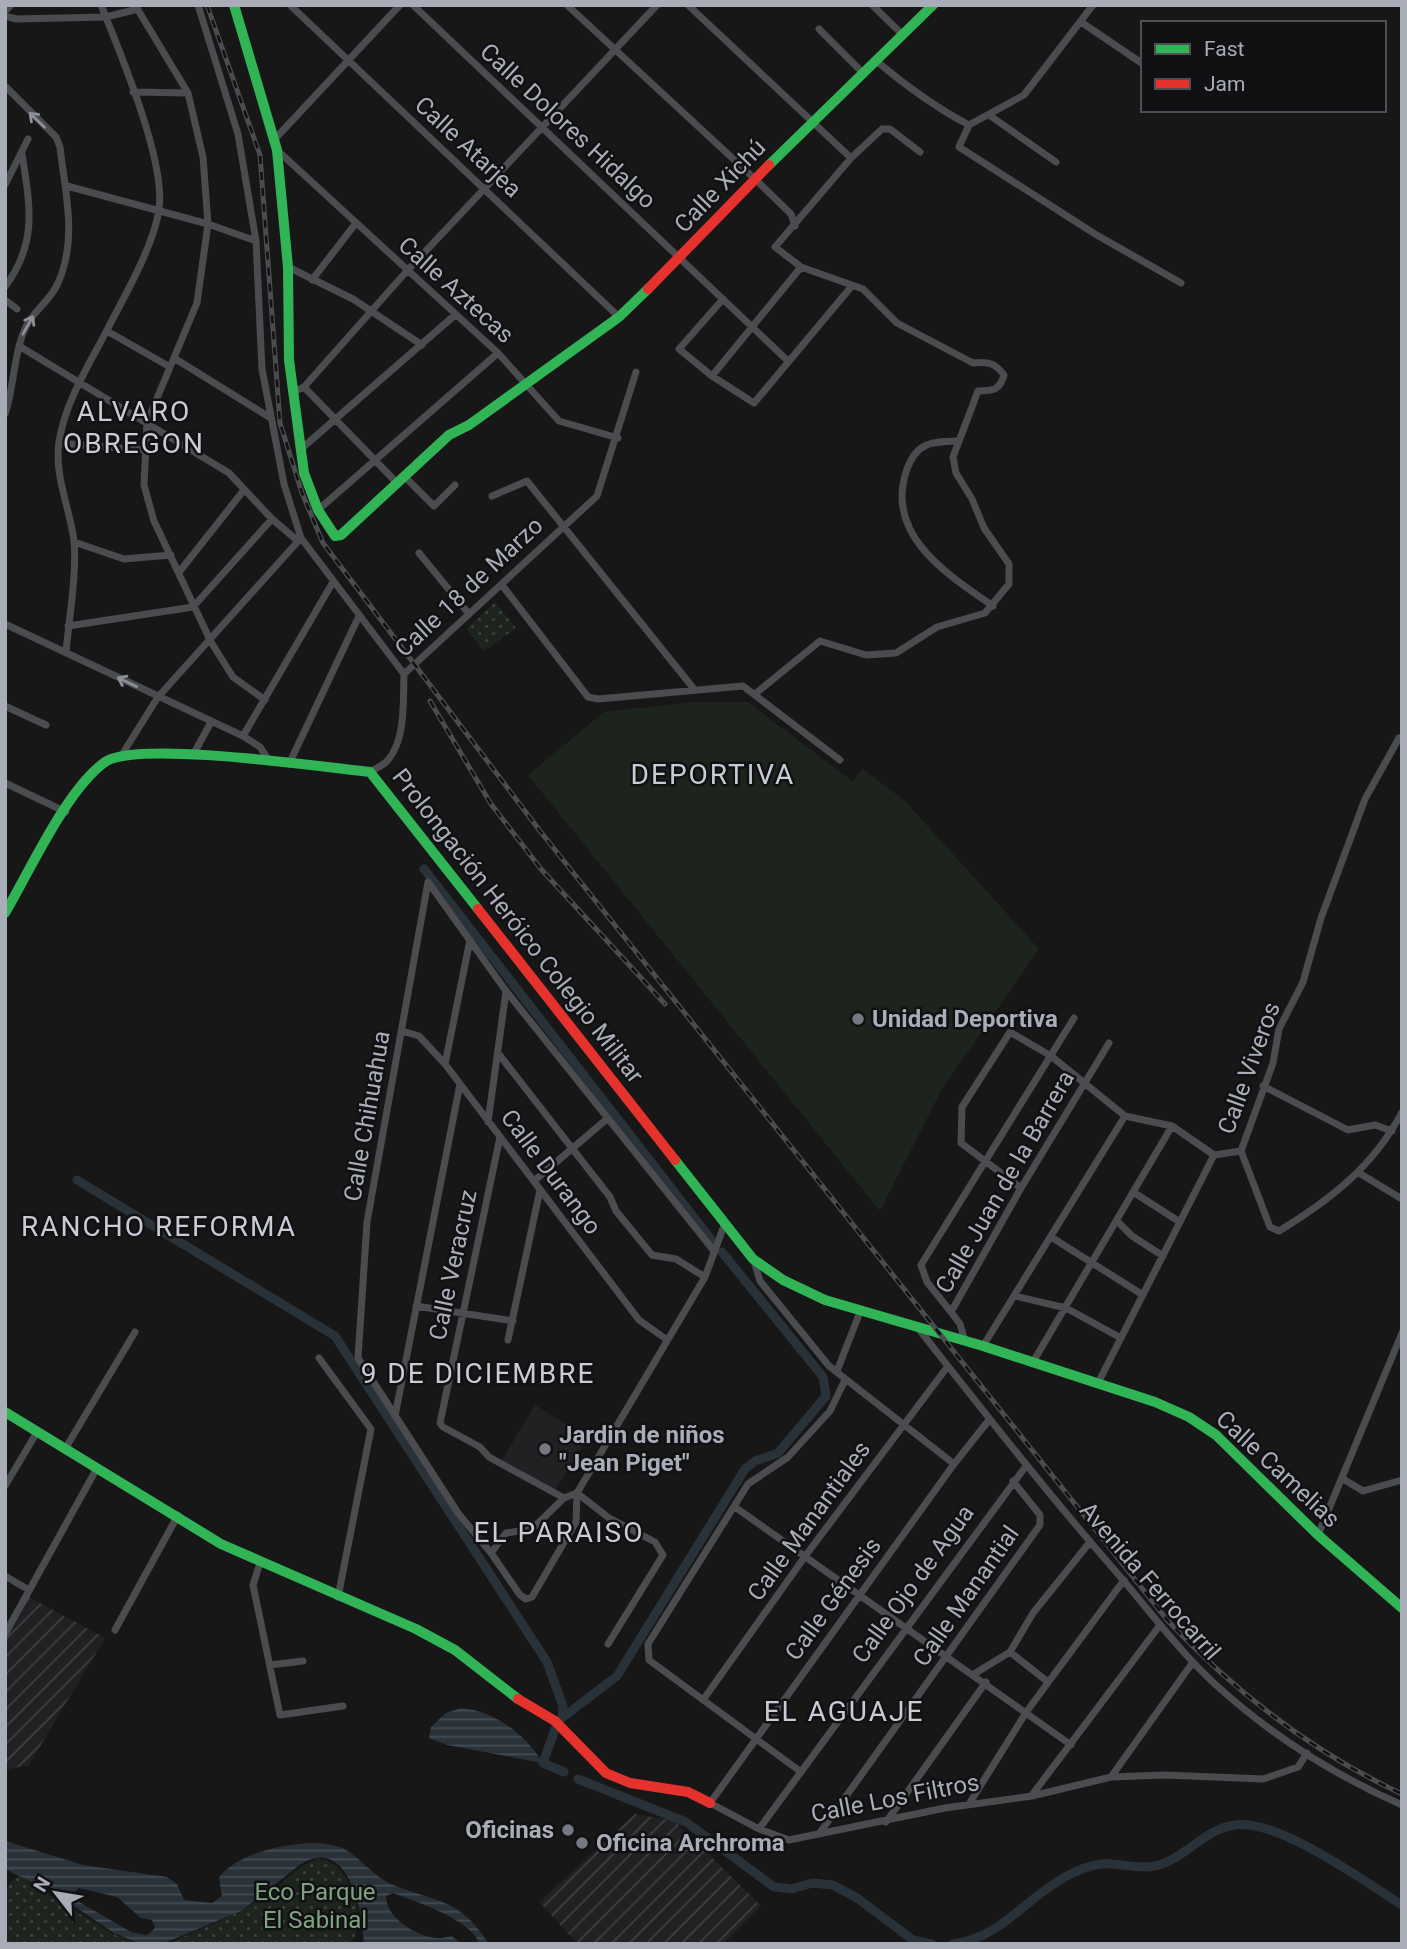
<svg xmlns="http://www.w3.org/2000/svg" width="1407" height="1949" font-family="Roboto,sans-serif">
  <defs>
    <pattern id="industrial-furrows" width="10" height="10" patternUnits="userSpaceOnUse" patternTransform="scale(1.75)"><rect width="10" height="10" fill="#212123"/><path d="M-1 1l2-2M0 10L10 0M9 11l2-2" fill="none" stroke="#3e3f41"/></pattern>
    <pattern id="green-dots" width="8" height="8" patternUnits="userSpaceOnUse" patternTransform="scale(1.75)"><rect width="8" height="8" fill="#1d241e"/><path d="M2 2h.1M6 6h.1" fill="none" stroke="#3b413d" stroke-width="1.8" stroke-linecap="round"/></pattern>
    <pattern id="water-rules" width="6" height="5" patternUnits="userSpaceOnUse" patternTransform="scale(1.75)"><rect width="6" height="5" fill="#2a3239"/><path d="M0 2.5h6" fill="none" stroke="#464d54"/></pattern>
  </defs>
  <rect width="100%" height="100%" fill="#171717"/>
  <path fill="#212123" d="M535 1405 588 1437 554 1492 502 1460Z"/>
  <path fill="url(#industrial-furrows)" d="M29 1597 105 1638 29 1765 5 1770V1640Z
    M635 1814 675 1821 761 1906 723 1944H578L539 1902Z"/>
  <path fill="url(#green-dots)" d="M495 602 516 628 484 651 466 629Z
    M323 1859C351 1867 369 1920 350 1944H165C208 1927 246 1912 282 1883 295 1872 305 1860 323 1859Z
    M19 1876 111 1933 136 1944H5V1888Z"/>
  <path fill="#1d241e" d="M692 702H748L852 781 863 769 905 801 1039 949 942 1089 880 1211 528 775 604 712Z"/>
  <path fill="url(#water-rules)" fill-rule="evenodd" d="M461 1708C495 1711 525 1734 543 1763L447 1745 429 1738 431 1727 446 1713Z
    M5 1841 83 1865 167 1877 177 1884 184 1900 212 1903 222 1896 219 1878C237 1850 315 1834 344 1849 361 1858 373 1876 391 1884 437 1903 459 1897 489 1944H479C474 1921 415 1901 393 1893L386 1896C386 1918 415 1935 435 1938 441 1939 445 1937 452 1936L461 1944H364C363 1911 348 1835 301 1864L241 1911 162 1944H140L114 1933 59 1896 5 1869ZM79 1888 117 1897 141 1918 152 1920 155 1928 147 1935 131 1932 74 1899 72 1894Z"/>
  <g fill="none" stroke-linecap="round" stroke-linejoin="round">
    <path stroke="#2a3239" stroke-width="9" d="M424 869 713 1242
      M77 1180 335 1336 547 1662 563 1706 562 1718
      M562 1718 617 1676 745 1469 755 1461 778 1453 826 1396 823 1377 722 1252
      M555 1729 543 1763 564 1772
      M578 1779 686 1822 774 1887 792 1889 812 1883 833 1885 857 1898 913 1940 932 1944
      M953 1944C997 1939 1021 1904 1057 1882 1072 1872 1094 1862 1112 1864 1127 1865 1140 1869 1155 1866 1184 1860 1204 1829 1235 1825 1277 1818 1365 1882 1402 1905"/>
    <path stroke="#4b4c50" stroke-width="7" d="M135 5 188 93 203 157 208 224 197 303 147 422 144 485 154 521 211 642 233 677 265 700
      M198 5 238 134 256 241 262 369 284 484 301 538 404 674
      M290 5 619 317
      M413 5 788 361
      M567 5 756 180 791 214 795 226
      M688 5 851 158
      M872 5 902 34
      M1093 5 1024 95 969 125 959 147 1095 234 1181 283
      M5 11 11 5
      M5 16 16 19 106 17 138 9
      M1081 22 1143 64
      M819 29 862 72
      M875 60C905 85 934 107 969 125
      M5 86 56 137 60 147C65 193 78 238 58 283 50 302 31 312 24 331 13 357 14 389 5 414
      M133 92 188 93
      M989 115 1056 162
      M273 141 400 5
      M277 150 498 353 559 421 618 438
      M5 185 28 139
      M67 186 208 224 256 241
      M288 267 353 299 422 345
      M312 280 356 223
      M5 287C38 242 30 206 22 154
      M723 299 679 349 712 376 754 403 851 287
      M5 300 17 309
      M107 331 170 367
      M19 346 229 473 272 519 298 541
      M174 358 269 417
      M712 376 801 267
      M304 387 398 484
      M293 392 304 387 406 272 657 5
      M958 441C931 442 917 442 907 469 884 534 945 573 993 606
      M59 443 144 450
      M301 449 455 315
      M405 477 434 506 455 485
      M492 496 527 481 694 689
      M318 510 498 353
      M74 542 124 559 171 555
      M419 553 469 614
      M180 571 244 490
      M502 585 588 697 598 699 743 686 840 760
      M5 624 243 736 260 747 270 762
      M68 626 193 607 272 519
      M66 652C69 618 77 574 74 541 70 508 54 476 59 442 65 402 89 365 107 330 124 297 155 244 159 208 166 162 120 52 101 5
      M755 694 820 641 866 655 896 653 937 627 985 613 1009 584V564L984 528 972 499 956 473 953 457 978 391C993 391 1000 390 1004 375 995 363 988 361 973 363L897 323 863 289 801 267 775 247 851 158 882 129H890L920 152
      M5 706 46 725
      M243 736 333 582
      M123 753 158 697 301 538
      M193 755 211 722
      M289 764 359 616
      M370 772C375 769 384 765 388 760 406 739 403 700 404 674L597 496 636 372
      M5 783 66 812
      M428 882 367 1222 358 1358 458 1513 491 1553 520 1595 526 1599 532 1597 576 1522 577 1493 705 1277 725 1223
      M428 882 506 991 714 1251
      M402 1031 419 1036 445 1064 639 1320 666 1339
      M498 1053 610 1197 616 1211 652 1255 676 1259 705 1277
      M445 1064 470 940
      M1263 1086 1348 1130 1375 1125 1392 1131
      M488 1122 506 991
      M500 1137 440 1423 443 1427 480 1447 489 1457 564 1498
      M1241 1151 1270 1227 1279 1231C1330 1200 1374 1166 1402 1112
      M1359 1173 1402 1199
      M534 1181 608 1118
      M1021 1188 961 1143 962 1107 1010 1032 1051 1056 1125 1116 1172 1126 1214 1155
      M1133 1192 1180 1222
      M1117 1221 1132 1236 1163 1256
      M1051 1237 1143 1295
      M754 1261 760 1281 829 1366 954 1464
      M1015 1296 1066 1308 1121 1338
      M416 1306 513 1321
      M951 1312 927 1282 921 1265 1074 1018
      M918 1328C981 1408 1044 1489 1111 1566 1146 1606 1177 1649 1216 1685 1271 1735 1334 1775 1402 1805
      M508 1340 540 1190
      M965 1341 960 1324 951 1312 1021 1188 1109 1043
      M983 1346 1125 1116
      M319 1358 371 1429 338 1597
      M1033 1362 1172 1126
      M837 1371 860 1312
      M1098 1383 1214 1155 1241 1151 1273 1063 1279 1029 1303 982 1321 918 1365 799 1399 738
      M395 1416 460 1084
      M989 1420 954 1464 710 1803 759 1829 789 1840 945 1808 1032 1796 1111 1777 1164 1775 1263 1779 1298 1767 1307 1753
      M65 1449 135 1332
      M1343 1479 1363 1491 1402 1480
      M5 1486 37 1432
      M577 1493 609 1518 655 1542 663 1555 608 1644
      M735 1507 1071 1745
      M1318 1535 1402 1333
      M491 1553 506 1533 532 1529 564 1498 577 1493
      M260 1563 253 1585 280 1715 343 1706
      M5 1576 29 1590
      M115 1630 178 1515
      M5 1634 97 1468
      M1010 1652 1048 1682
      M270 1665 303 1661
      M974 1674 1010 1652 1033 1613 1090 1542
      M703 1700 806 1555 948 1366
      M801 1772 649 1660 648 1644 748 1484 788 1457 830 1411 845 1380
      M1111 1777 1193 1662
      M1032 1795 1160 1625
      M969 1804 1027 1711 1124 1580
      M886 1822 986 1682
      M759 1829 1026 1466
      M819 1834 1040 1525V1515L1013 1481"/>
    <path stroke="#30b455" stroke-width="10" d="M234 5 277 150 288 267 289 360 304 473 318 510 335 536 341 535 449 435 469 425 619 317 648 289
      M769 165 933 5
      M5 913C30 871 66 790 105 762 136 740 323 767 370 772L478 909
      M675 1160 753 1259 783 1280 825 1300 983 1346 1155 1402 1189 1417 1216 1435 1318 1535 1402 1608
      M5 1412 221 1544 416 1629 455 1650 518 1699"/>
    <path stroke="#e5322d" stroke-width="10" d="M648 289 769 165
      M478 909 675 1160
      M518 1699 555 1721 606 1773 630 1783 688 1792 710 1803"/>
    <defs>
      <path id="rail" d="M207 5 260 155 280 423 302 493 323 543 540 831 1168 1621C1236 1693 1312 1752 1402 1794
        M430 701 491 804 541 869 665 1004"/>
    </defs>
    <use href="#rail" stroke="#4b4c4f" stroke-width="5"/>
    <use href="#rail" stroke="#111113" stroke-width="2.5" stroke-dasharray="8" stroke-linecap="butt"/>
  </g>
  <defs><path id="oneway-shaft" d="M-6 0H5M1.5-3L5.5 0L1.5 3" fill="none" stroke-width="1.6" stroke-linecap="round" stroke-linejoin="round" transform="scale(1.75)"/></defs>
  <g stroke="#8c9099">
    <use href="#oneway-shaft" transform="translate(37 120) rotate(-136)"/>
    <use href="#oneway-shaft" transform="translate(28 325) rotate(-61)"/>
    <use href="#oneway-shaft" transform="translate(127 682) rotate(-154)"/>
  </g>
  <g fill="#757880" stroke="#111113" stroke-width="2.5">
    <circle cx="858" cy="1019" r="7"/>
    <circle cx="545" cy="1449" r="7"/>
    <circle cx="568" cy="1830" r="7"/>
    <circle cx="582" cy="1843" r="7"/>
  </g>
  <g text-anchor="middle" dominant-baseline="central" stroke-width="5" stroke-linejoin="round" paint-order="stroke">
    <g font-size="24" fill="#a8adb8" stroke="#111113">
      <text transform="translate(568 126) rotate(43)">Calle Dolores Hidalgo</text>
      <text transform="translate(468 147) rotate(43)">Calle Atarjea</text>
      <text transform="translate(720 186) rotate(-46)">Calle Xichú</text>
      <text transform="translate(456 290) rotate(42)">Calle Aztecas</text>
      <text transform="translate(469 587) rotate(-43)">Calle 18 de Marzo</text>
      <text transform="translate(518 926) rotate(52)">Prolongación Heróico Colegio Militar</text>
      <text transform="translate(1249 1068) rotate(-70)">Calle Viveros</text>
      <text transform="translate(367 1116) rotate(-80)">Calle Chihuahua</text>
      <text transform="translate(551 1172) rotate(53)">Calle Durango</text>
      <text transform="translate(1005 1182) rotate(-60)">Calle Juan de la Barrera</text>
      <text transform="translate(453 1265) rotate(-78)">Calle Veracruz</text>
      <text transform="translate(1278 1469) rotate(43)">Calle Camelias</text>
      <text transform="translate(809 1521) rotate(-54)">Calle Manantiales</text>
      <text transform="translate(1150 1581) rotate(49)">Avenida Ferrocarril</text>
      <text transform="translate(913 1584) rotate(-54)">Calle Ojo de Agua</text>
      <text transform="translate(966 1596) rotate(-55)">Calle Manantial</text>
      <text transform="translate(833 1599) rotate(-54)">Calle Génesis</text>
      <text transform="translate(895 1798) rotate(-11)">Calle Los Filtros</text>
    </g>
    <g font-size="24" font-weight="bold" fill="#a8adb8" stroke="#111113" text-anchor="start">
      <text x="872" y="1019">Unidad Deportiva</text>
      <text x="559" y="1435">Jardin de niños<tspan x="559" dy="28">"Jean Piget"</tspan></text>
      <text x="554" y="1830" text-anchor="end">Oficinas</text>
      <text x="596" y="1843">Oficina Archroma</text>
    </g>
    <g font-size="24" fill="#7fa381" stroke="#111113">
      <text x="315" y="1892">Eco Parque<tspan x="315" dy="28">El Sabinal</tspan></text>
    </g>
    <g font-size="28" letter-spacing="2" fill="#c9ccd4" stroke="#111113">
      <text x="134" y="411">ALVARO<tspan x="134" dy="32">OBREGON</tspan></text>
      <text x="713" y="774">DEPORTIVA</text>
      <text x="159" y="1226">RANCHO REFORMA</text>
      <text x="478" y="1373">9 DE DICIEMBRE</text>
      <text x="559" y="1532">EL PARAISO</text>
      <text x="844" y="1711">EL AGUAJE</text>
    </g>
  </g>
  <rect width="1407" height="1949" fill="none" stroke="#a8adb8" stroke-width="14"/>
  <rect x="1141" y="21" width="245" height="91" fill="#111113" stroke="#4d4f55" stroke-width="2"/>
  <rect x="1155" y="44" width="35" height="10" fill="#30b455" stroke="#4d4f55" stroke-width="2"/>
  <text x="1204" y="56" font-size="21" fill="#a8adb8">Fast</text>
  <rect x="1155" y="79" width="35" height="10" fill="#e5322d" stroke="#4d4f55" stroke-width="2"/>
  <text x="1204" y="91" font-size="21" fill="#a8adb8">Jam</text>
  <g transform="translate(56 1893) rotate(301)" stroke="#111113" stroke-width="5" paint-order="stroke">
  <path d="M0-5L12 26L0 18L-12 26Z" fill="#a8adb8"/>
  <text y="-10" font-size="19" font-weight="bold" text-anchor="middle" fill="#a8adb8">N</text>
  </g>
</svg>
